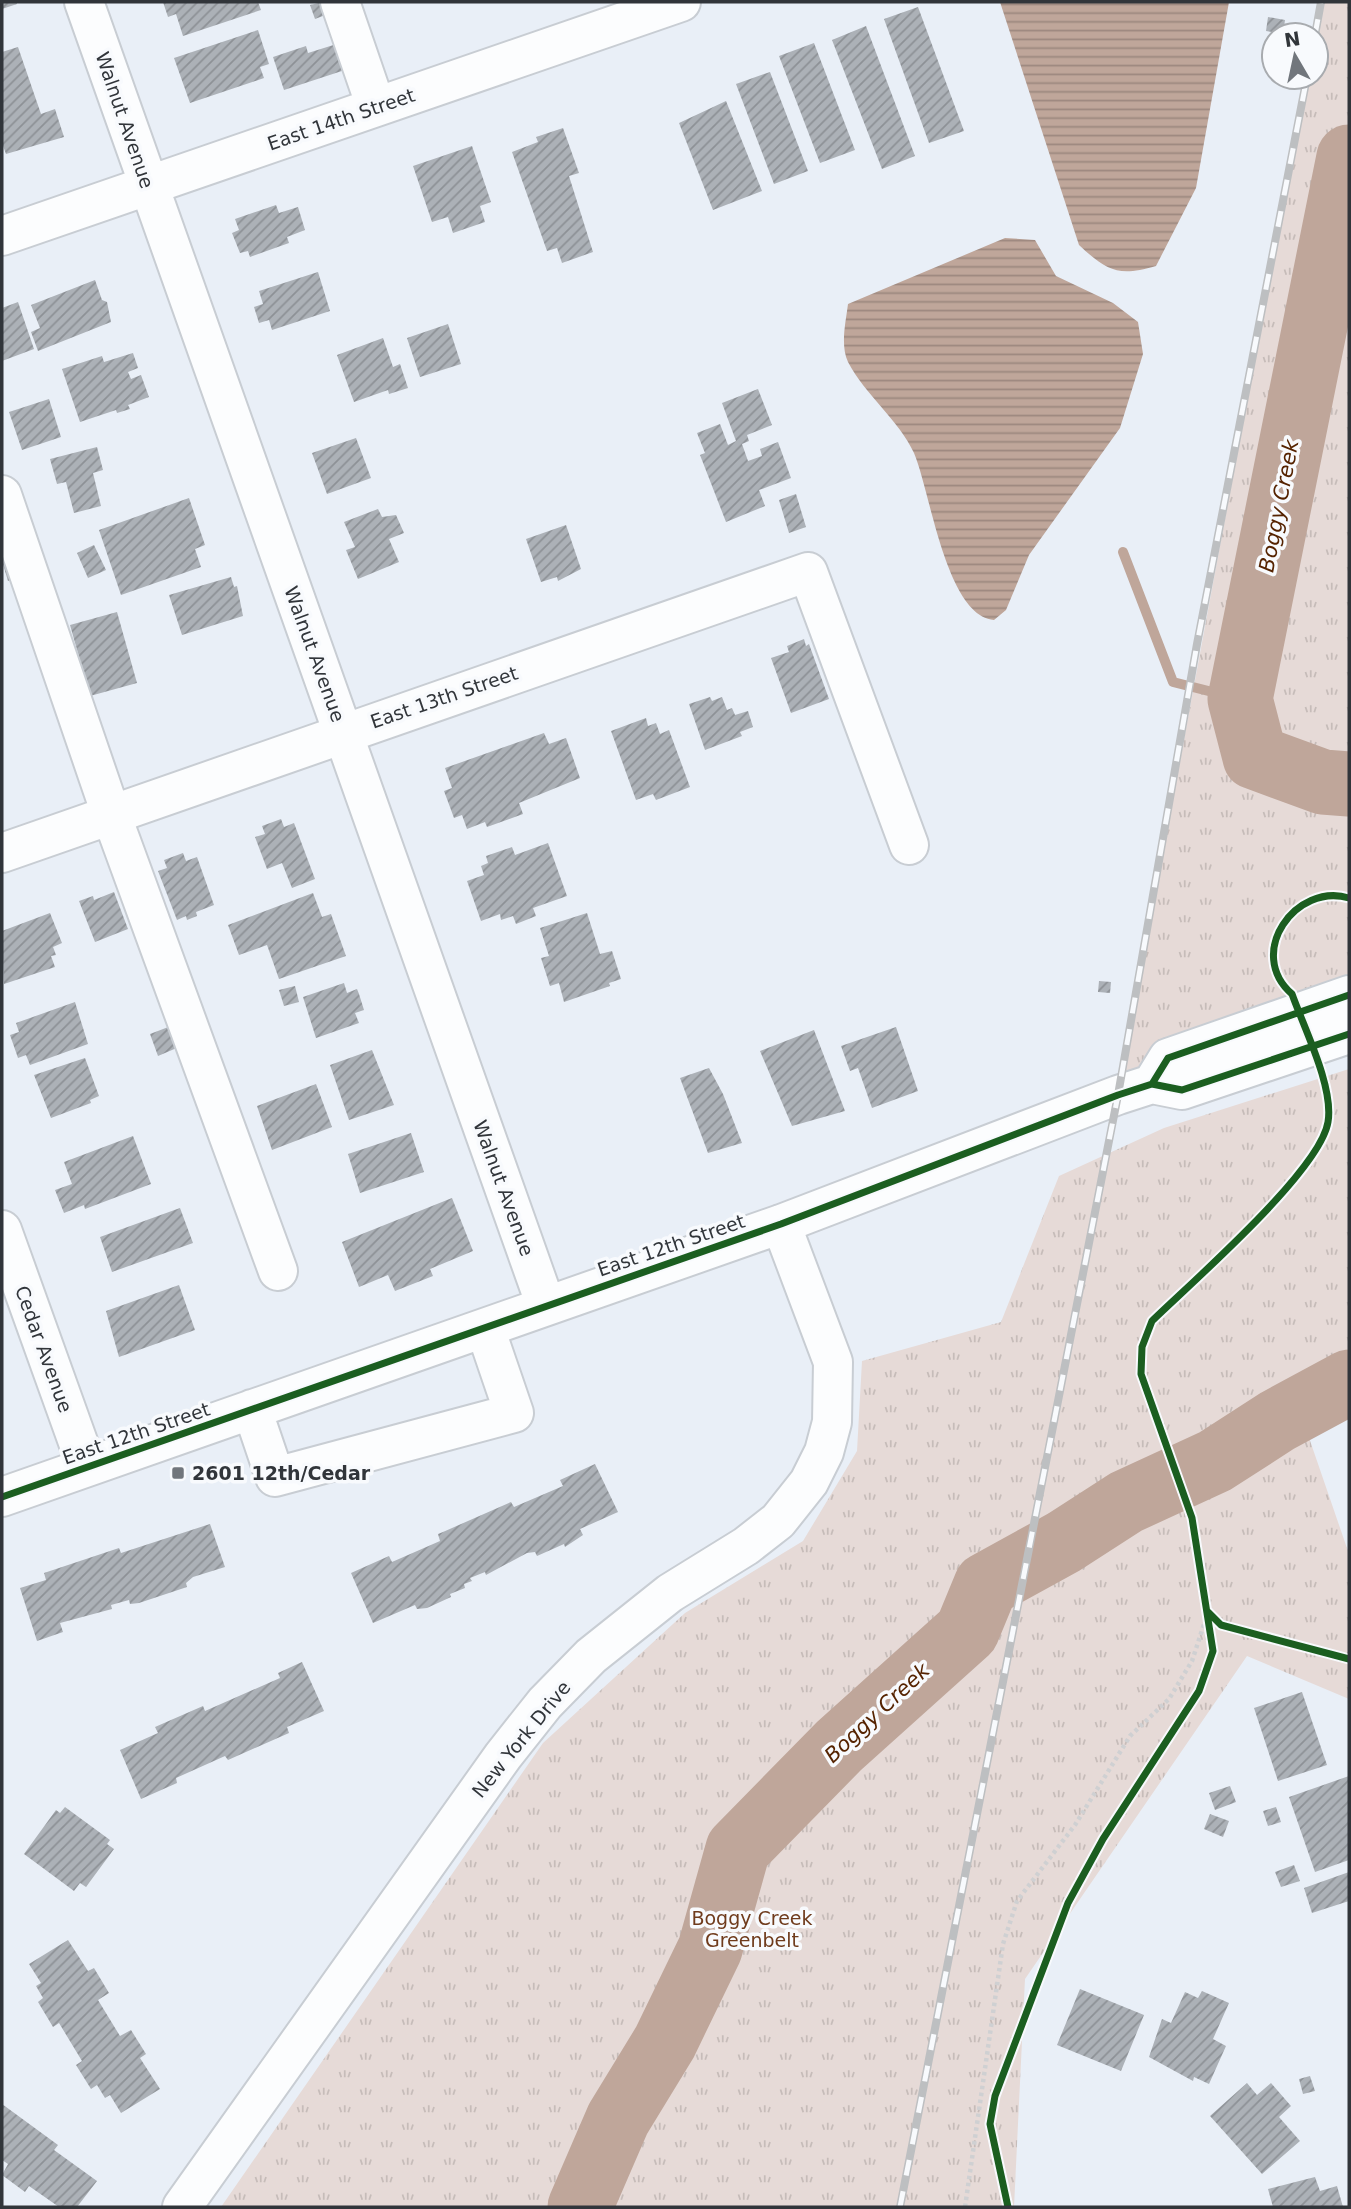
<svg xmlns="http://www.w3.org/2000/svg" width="1351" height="2209" font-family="'DejaVu Sans',sans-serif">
  <defs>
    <pattern id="park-tufts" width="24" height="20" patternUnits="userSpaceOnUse" patternTransform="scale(1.75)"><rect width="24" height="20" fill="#e6dad7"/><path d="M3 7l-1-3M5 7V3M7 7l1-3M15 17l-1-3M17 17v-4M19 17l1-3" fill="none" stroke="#c6bcb9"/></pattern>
    <pattern id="water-rules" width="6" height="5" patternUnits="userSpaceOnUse" patternTransform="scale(1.75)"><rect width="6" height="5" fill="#bfa69a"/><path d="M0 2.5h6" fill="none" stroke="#9c887f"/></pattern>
    <pattern id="building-hatch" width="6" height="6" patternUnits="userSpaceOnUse" patternTransform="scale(1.75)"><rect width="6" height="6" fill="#acb1b7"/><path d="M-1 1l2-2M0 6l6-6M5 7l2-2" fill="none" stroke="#8d9196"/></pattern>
  </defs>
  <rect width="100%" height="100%" fill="#e9eff7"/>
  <path fill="url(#park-tufts)" d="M1322 2H1349V1017L1118 1095 1307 77H1316L1315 35Z
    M1349 1069V1414L1306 1429 1349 1554V1699L1247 1656 1025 1979 1014 2207H221L543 1743 685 1613 803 1541 857 1451 862 1361 1001 1322 1059 1176 1164 1128Z"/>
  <path fill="url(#water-rules)" d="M1000 2H1229L1196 188 1156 266C1118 277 1107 271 1079 245Z
    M1005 238 1035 240 1056 276 1113 303 1138 322 1143 354 1120 428 1029 555 1006 610 994 620C946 616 930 490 914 453 899 420 865 395 848 362 840 345 846 321 848 304Z"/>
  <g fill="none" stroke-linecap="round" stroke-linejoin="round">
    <path stroke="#bfa69a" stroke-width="10" d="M1123 552 1173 682 1240 699"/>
    <path stroke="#bfa69a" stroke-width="65" d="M1349 157 1240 699 1255 757 1323 782 1349 784
      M580 2207 618 2119 665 2042 710 1949 738 1849 839 1746 967 1631 986 1585 1064 1542 1126 1502 1215 1461 1277 1421 1349 1382"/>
  </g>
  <path fill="url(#building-hatch)" d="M2 2H16L17 4 2 9Z
    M163 2H258L261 10 183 36 176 14 168 17Z
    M323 2 328 14 315 19 310 5Z
    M918 7 964 131 929 143 884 19Z
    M1268 17 1285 20 1283 34 1266 31Z
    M866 26 915 156 882 169 832 40Z
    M258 30 269 64 260 67 264 78 190 103 174 58Z
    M343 42 351 68 284 90 273 57 306 46 308 53Z
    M814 43 855 150 820 163 779 56Z
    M18 47 41 114 55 109 64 137 6 154 2 143V52Z
    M770 72 808 171 774 184 736 84Z
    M726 101 762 191 713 210 679 123Z
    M563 128 579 173 569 176 593 252 562 263 557 248 547 251 512 152 538 142 536 137Z
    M472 146 491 202 480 206 485 222 453 233 448 217 432 222 413 166Z
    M276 205 279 213 298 207 305 230 287 237 289 243 250 257 248 251 240 253 232 233 239 230 235 219Z
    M318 272 330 311 272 330 269 320 259 323 254 307 263 304 259 291Z
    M95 280 102 300 107 302 111 322 38 351 31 332 40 328 31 305Z
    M18 302 34 349 2 361V308Z
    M448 324 461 364 420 377 407 338Z
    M383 338 393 367 400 364 408 388 389 394 388 390 354 402 337 355Z
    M133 353 138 368 128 372 131 379 141 375 149 397 128 405 130 409 117 413 116 410 80 422 62 369 102 356 104 362Z
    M758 389 772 425 747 435 749 441 742 444 748 461 762 456 760 449 778 442 791 478 759 490 765 506 726 522 700 455 705 453 697 433 720 424 728 445 736 441 722 403Z
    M49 399 61 437 22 450 9 412Z
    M356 438 371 478 327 494 312 453Z
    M97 447 103 470 93 473 101 506 74 513 66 482 57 484 50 459Z
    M796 494 806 527 789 533 779 500Z
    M189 498 205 545 195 549 201 567 121 595 99 530Z
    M378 509 382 517 396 515 404 533 389 539 399 562 358 579 346 550 355 547 344 522Z
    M566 525 581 569 558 581 557 577 541 582 526 539Z
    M94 545 106 570 88 578 77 553Z
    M16 556 23 576 8 581 2 561Z
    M231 577 234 587 237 586 243 616 182 635 169 595Z
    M117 612 137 683 90 696 70 625Z
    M804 639 806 646 809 644 829 699 791 713 771 658 789 652 787 646Z
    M710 697 712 701 722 697 727 710 732 708 735 715 748 711 753 727 740 732 742 736 705 750 689 704Z
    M646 718 648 726 656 723 660 734 669 730 690 787 656 800 653 794 636 800 611 731Z
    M544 733 549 744 566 738 580 778 519 803 523 814 487 827 485 822 467 829 462 815 454 818 444 791 452 788 445 768Z
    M281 819 284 827 294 823 315 879 292 888 282 863 267 869 255 837 265 834 262 826Z
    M548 843 567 896 533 908 536 916 516 924 513 916 501 920 500 914 481 921 467 881 484 875 481 866 488 863 486 856 512 847 515 855Z
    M183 853 186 861 197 857 214 905 196 912 197 916 187 920 186 916 177 920 158 871 167 868 164 860Z
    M114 892 128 929 95 942 79 901 93 896 94 900Z
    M313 893 322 917 331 914 346 956 279 979 267 945 239 955 228 925Z
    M50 913 62 943 53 947 56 955 51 956 55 967 4 984 2 931Z
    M587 913 600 954 612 951 621 979 609 983 610 986 564 1002 559 983 550 986 541 958 549 956 540 928Z
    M1099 981 1111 982 1110 993 1098 992Z
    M344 983 347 993 357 989 359 994 364 1010 355 1013 359 1023 316 1038 303 997Z
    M295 986 299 1002 284 1006 279 990Z
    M75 1002 88 1044 30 1065 26 1055 18 1058 10 1035 19 1032 16 1023Z
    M171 1026 179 1047 158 1056 150 1034Z
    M896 1027 918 1091 872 1108 858 1068 850 1071 841 1046Z
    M814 1030 845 1111 792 1126 760 1051Z
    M372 1050 394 1105 349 1120 330 1065Z
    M85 1058 99 1096 90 1100 91 1103 51 1118 34 1075Z
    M709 1068 723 1094 742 1143 708 1153 680 1078Z
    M316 1084 332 1127 272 1150 257 1106Z
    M411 1133 424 1172 360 1193 348 1154Z
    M133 1136 151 1184 85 1209 84 1205 64 1213 55 1190 72 1184 64 1162Z
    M452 1198 473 1251 430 1269 433 1276 395 1291 388 1275 359 1287 342 1242Z
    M180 1208 193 1243 112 1272 100 1237Z
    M179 1285 195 1330 119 1357 106 1311Z
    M595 1464 618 1512 580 1529 583 1535 565 1547 564 1544 537 1556 535 1552 527 1553 486 1575 485 1572 470 1578 472 1581 464 1584 465 1588 450 1594 451 1597 427 1608 417 1609 415 1605 373 1623 351 1573 389 1556 392 1562 440 1541 438 1534 443 1532 511 1502 514 1507 563 1486 560 1480Z
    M210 1524 225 1567 193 1577 186 1583 187 1587 139 1603 130 1604 129 1600 111 1605 112 1609 60 1623 63 1632 37 1641 20 1588 46 1580 44 1573 119 1548 121 1553Z
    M302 1662 324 1711 287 1727 289 1733 228 1760 225 1756 176 1778 177 1783 141 1799 120 1750 158 1733 155 1727 203 1706 205 1711 280 1678 278 1673Z
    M1302 1692 1327 1765 1278 1781 1254 1708Z
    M1349 1776V1860L1315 1872 1289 1797Z
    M1230 1786 1236 1802 1215 1810 1209 1793Z
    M65 1807 110 1840 107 1844 114 1849 86 1887 80 1883 74 1891 24 1854 56 1810 60 1813Z
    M1276 1807 1281 1822 1268 1826 1263 1811Z
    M1210 1814 1229 1821 1223 1837 1204 1829Z
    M1294 1865 1300 1881 1281 1887 1275 1872Z
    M1349 1872V1901L1312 1913 1304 1888Z
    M68 1940 88 1971 94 1968 109 1993 98 2000 120 2036 131 2030 146 2054 140 2058 160 2089 121 2113 110 2095 105 2098 97 2085 91 2089 76 2065 82 2061 59 2023 53 2027 38 2002 43 1998 36 1986 41 1983 29 1964Z
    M1080 1989 1144 2015 1121 2071 1057 2045Z
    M1202 1991 1229 2003 1213 2039 1226 2046 1209 2084 1194 2077 1193 2081 1149 2057 1162 2019 1171 2023 1185 1992 1198 1998Z
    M1310 2076 1315 2091 1303 2094 1299 2079Z
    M1247 2083 1257 2095 1271 2083 1291 2106 1279 2117 1300 2141 1262 2174 1210 2116Z
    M2 2104 58 2145 54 2150 97 2181 77 2207H59L29 2186 25 2192 2 2175 8 2164 2 2160Z
    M1315 2177 1320 2191 1337 2186 1343 2207H1273L1268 2189Z"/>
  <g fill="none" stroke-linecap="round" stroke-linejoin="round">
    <defs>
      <path id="minor" d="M84 2 546 1306
        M340 2 376 107
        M2 236 681 2
        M2 495 111 814 278 1271
        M2 853 808 572 909 845
        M1152 1084 1168 1058 1349 995
        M2 1230 87 1467
        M252 1409 275 1477 514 1413 485 1328
        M2 1497 781 1224 1118 1095 1152 1084 1182 1090 1349 1034
        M182 2207 503 1756 545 1703 591 1656 670 1593 746 1546 778 1521 809 1482 824 1452 832 1422 833 1362 781 1224"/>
    </defs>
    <use href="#minor" stroke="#c8cdd3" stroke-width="42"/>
    <path stroke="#cfd0d2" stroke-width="4.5" stroke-dasharray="3.5 3.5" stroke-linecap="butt" d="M965 2207 1003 1944 1017 1901 1075 1825 1130 1736 1169 1699 1192 1661 1208 1612"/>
    <use href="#minor" stroke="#fcfdfe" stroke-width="38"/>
    <defs>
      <path id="rail" d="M1315 35 1321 2
        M900 2207 1118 1095 1197 644 1307 77"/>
    </defs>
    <use href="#rail" stroke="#bdbfc1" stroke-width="8"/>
    <use href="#rail" stroke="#f8fafd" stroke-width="5" stroke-dasharray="16" stroke-linecap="butt"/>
    <defs>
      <path id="cycleway" d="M1152 1084 1168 1058 1349 995
        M2 1497 781 1224 1118 1095 1152 1084 1182 1090 1349 1034
        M1208 1612 1221 1625 1349 1659
        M1008 2207 990 2124 995 2096 1068 1903 1103 1839 1199 1691 1213 1651 1192 1518 1141 1374 1142 1347 1152 1321C1192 1282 1320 1171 1328 1122 1334 1087 1304 1028 1292 994 1245 953 1296 882 1349 898"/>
    </defs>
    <use href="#cycleway" stroke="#f8fafd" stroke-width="11"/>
    <use href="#cycleway" stroke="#1b5e20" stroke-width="7"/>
  </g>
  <rect fill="#71767c" stroke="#f8fafd" stroke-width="2.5" x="171" y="1466" width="14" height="14" rx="3.5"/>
  <g text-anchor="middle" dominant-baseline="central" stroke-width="7" stroke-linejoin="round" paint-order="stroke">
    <g font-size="19" fill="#31353a" stroke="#f8fafd">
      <text transform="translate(341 119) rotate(-19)">East 14th Street</text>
      <text transform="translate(125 120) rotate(71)">Walnut Avenue</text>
      <text transform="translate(315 654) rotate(70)">Walnut Avenue</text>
      <text transform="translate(444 697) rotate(-19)">East 13th Street</text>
      <text transform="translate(504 1188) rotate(70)">Walnut Avenue</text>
      <text transform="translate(671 1245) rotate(-19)">East 12th Street</text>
      <text transform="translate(44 1349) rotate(70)">Cedar Avenue</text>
      <text transform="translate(136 1433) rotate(-19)">East 12th Street</text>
      <text transform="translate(521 1739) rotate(-51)">New York Drive</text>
    </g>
    <g font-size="19" font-weight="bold" fill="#31353a" stroke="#f8fafd" text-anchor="start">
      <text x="192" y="1473">2601 12th/Cedar</text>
    </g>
    <g font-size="19" fill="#6f3b1c" stroke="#f8fafd">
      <text x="752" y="1918">Boggy Creek<tspan x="752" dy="22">Greenbelt</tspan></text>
    </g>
    <g font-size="21" font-style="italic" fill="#552301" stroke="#f8fafd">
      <text transform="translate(1279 506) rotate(-79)">Boggy Creek</text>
      <text transform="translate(877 1713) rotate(-43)">Boggy Creek</text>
    </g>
  </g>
  <rect width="1351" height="2209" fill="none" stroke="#31353a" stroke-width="7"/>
  <g transform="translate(1295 56) rotate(351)"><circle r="33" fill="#f8fafd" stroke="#a8abaf" stroke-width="2"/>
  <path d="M0-5L12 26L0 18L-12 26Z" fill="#71767c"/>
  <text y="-10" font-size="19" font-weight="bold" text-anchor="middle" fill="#31353a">N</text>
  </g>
</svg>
